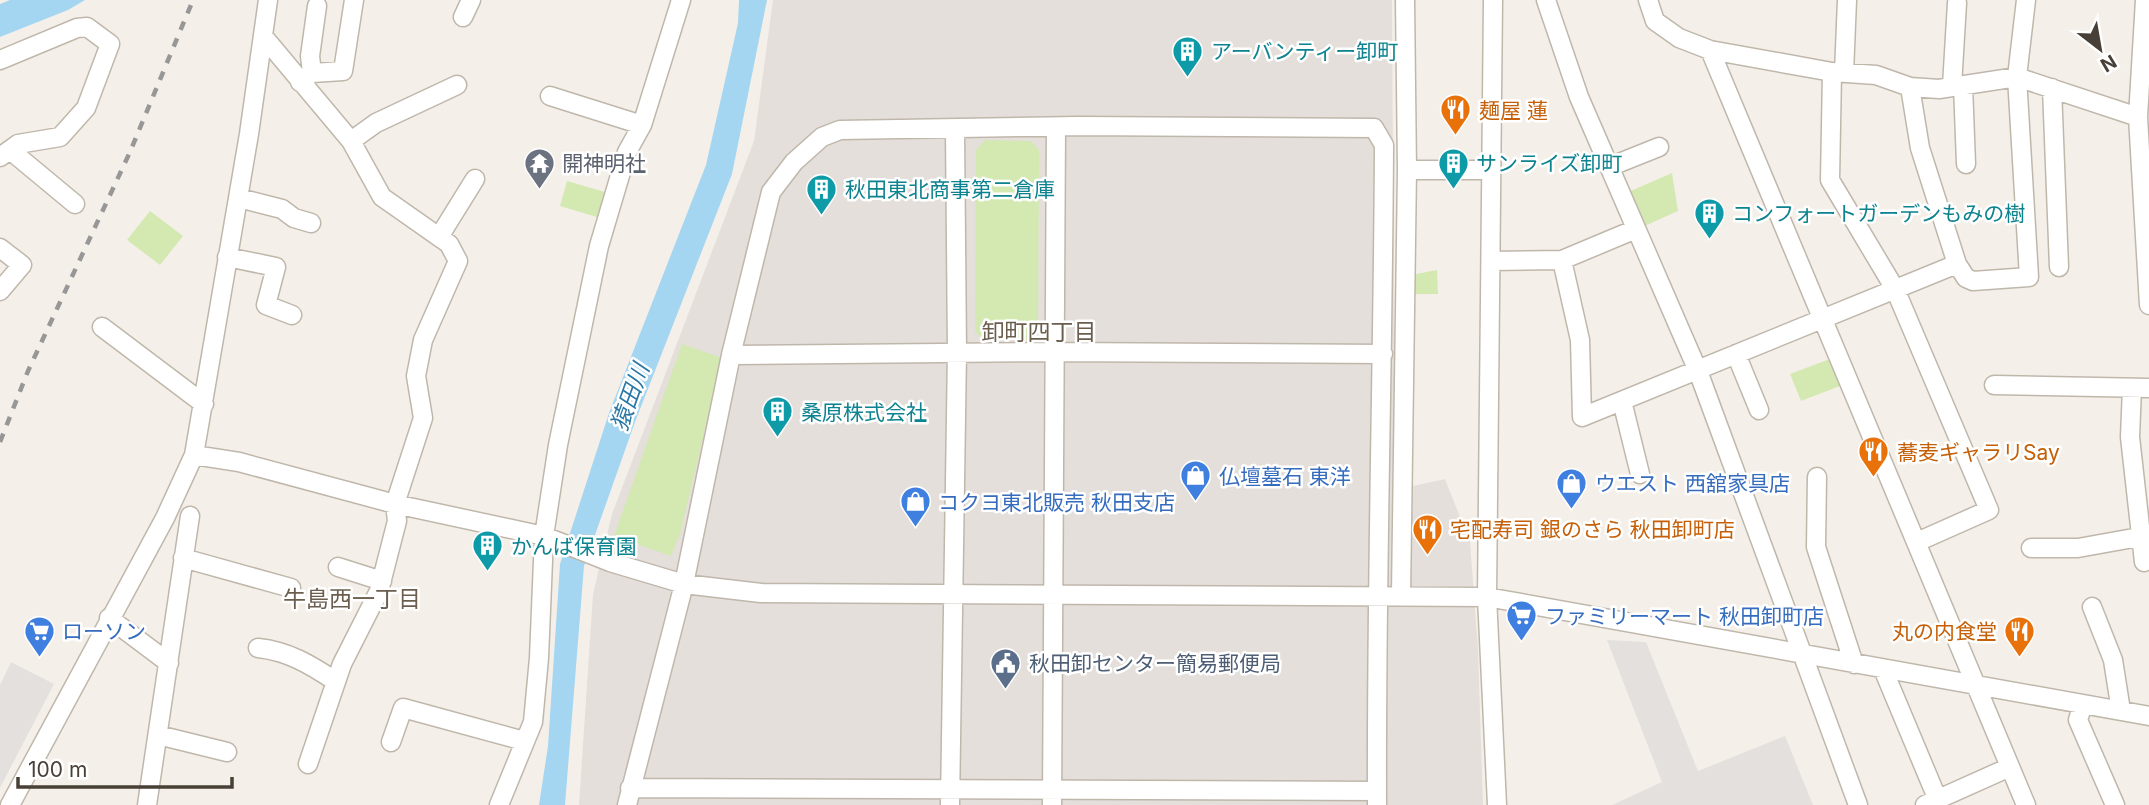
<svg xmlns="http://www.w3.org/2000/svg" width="2149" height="805" font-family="Inter,'Noto Sans JP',sans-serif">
  <rect width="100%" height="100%" fill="#f4f0e9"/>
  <path fill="#e4dfda" d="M773 0H1392L1395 490 1445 479 1470 542 1478 649 1483 805H579L593 594 612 514 754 141Z"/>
  <path fill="#d3e9b1" d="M985 140 1031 141 1039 150 1038 331 1029 340H983L975 331 976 150Z
    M1672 173 1678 211 1640 228 1626 193Z
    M567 181 605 192 597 217 560 206Z
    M150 211 183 236 160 265 127 240Z
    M1437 270 1438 294H1411V275Z
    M682 344 722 358 680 534 671 556 614 536Z
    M1830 359 1840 386 1801 401 1790 374Z"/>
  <path fill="#e3e0dd" d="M1607 640 1646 642 1698 771 1785 736 1813 805H1612L1662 782Z
    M11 662 54 684 0 788V685Z"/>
  <path fill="#a5d6f1" d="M10 0H85L68 10 0 37V4Z
    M739 0H767L732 174 635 422 584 566 565 805H539L548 746 560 564 609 413 706 165 738 23Z"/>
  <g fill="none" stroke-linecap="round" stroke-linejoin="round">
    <defs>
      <path id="minor" d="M1493 0 1487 597 1497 805
        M1546 0 1579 97 1698 371 1858 805
        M1648 0 1655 21 1679 38 1710 50 1832 72 1876 75 1910 87 1939 89 2017 77 2138 117
        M2145 0 2138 117 2149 305
        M463 17 471 0
        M263 36 351 141 382 197 449 244 458 261 423 340 416 376 423 418 395 504 397 521 379 591 342 664 308 764
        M1710 50 2026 805
        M0 60 77 28 87 27 110 44 86 108 60 137 18 144 0 157
        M1832 72 1830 180 1895 289 1989 510 1917 542
        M312 73 310 56 317 6
        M1844 73 1847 0
        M300 82 312 73 343 71 354 0
        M1963 85 1966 164
        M1952 86 1957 3
        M2052 88 2059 267
        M550 96 642 125
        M351 141 376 123 457 85
        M10 150 75 204
        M1609 167 1659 147
        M1407 170H1491
        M239 198 282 209 294 218 311 223
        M439 237 475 179
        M0 248 22 265 0 291
        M227 257 276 267 266 305 292 315
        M1562 260 1636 229
        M1491 261 1562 260 1580 340 1582 417 1957 264 1920 148 1910 87
        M1957 264 1966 278 1973 281 2029 277 2017 77 2026 0
        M102 327 204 404
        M1736 354 1759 410
        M731 355 1055 352 1383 354
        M1994 385 2149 388
        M2132 388 2130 437 2144 562
        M1622 401 1640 474
        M194 455 239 462 395 504 544 536 610 562 684 584 761 593 1487 597 2149 716
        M1817 477 1816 547 1854 664
        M2031 548H2078L2139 537
        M183 558 291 588
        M338 567 382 581
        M1401 595 1407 170 1405 0
        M2092 607 2113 660 2121 711
        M109 618 169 663
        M258 648C288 651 311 665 335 681
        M1883 669 1940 805
        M2083 704 2078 720 2115 805
        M158 735 227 752
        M391 742 403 708 524 741
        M630 788 1377 791
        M10 805 165 518 194 455 249 134 268 0
        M147 805 190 516
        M499 805 533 722 539 658 544 536 558 445 599 246 627 152 642 125 681 0
        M627 805 684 584 731 355 771 192 794 162 822 137 840 130 1078 126 1374 128 1384 145C1383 365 1376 585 1377 805
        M950 805 957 352 955 131
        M1052 805 1056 128
        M1925 805 2010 767"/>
    </defs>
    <use href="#minor" stroke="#c0b7ab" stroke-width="21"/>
    <use href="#minor" stroke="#fff" stroke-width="18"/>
    <path stroke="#979797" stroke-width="4.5" stroke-dasharray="9 9" stroke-linecap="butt" d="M0 442 28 371 130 152 193 0"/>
  </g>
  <defs>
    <symbol id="building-pin" viewBox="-11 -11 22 30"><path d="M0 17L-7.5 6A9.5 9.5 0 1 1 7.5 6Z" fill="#0f9aa8" stroke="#fff"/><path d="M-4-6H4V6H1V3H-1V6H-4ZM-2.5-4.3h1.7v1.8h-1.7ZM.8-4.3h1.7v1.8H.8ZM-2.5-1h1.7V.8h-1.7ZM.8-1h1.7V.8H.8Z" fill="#fff"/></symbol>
    <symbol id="restaurant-pin" viewBox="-11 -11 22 30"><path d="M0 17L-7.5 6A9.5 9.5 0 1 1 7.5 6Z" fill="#e8710a" stroke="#fff"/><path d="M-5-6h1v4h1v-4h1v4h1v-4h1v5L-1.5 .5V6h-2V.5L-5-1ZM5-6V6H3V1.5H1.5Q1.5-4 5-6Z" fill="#fff"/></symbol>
    <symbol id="temple-pin" viewBox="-11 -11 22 30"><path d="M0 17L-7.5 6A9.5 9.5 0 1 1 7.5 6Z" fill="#6b7280" stroke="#fff"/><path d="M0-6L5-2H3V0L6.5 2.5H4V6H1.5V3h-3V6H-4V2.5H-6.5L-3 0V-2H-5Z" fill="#fff"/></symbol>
    <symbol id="shop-pin" viewBox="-11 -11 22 30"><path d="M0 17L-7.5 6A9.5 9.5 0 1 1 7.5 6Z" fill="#3f7fe0" stroke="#fff"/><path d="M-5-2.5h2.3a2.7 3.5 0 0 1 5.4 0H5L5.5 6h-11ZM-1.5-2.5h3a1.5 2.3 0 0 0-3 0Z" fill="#fff"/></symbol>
    <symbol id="supermarket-pin" viewBox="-11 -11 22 30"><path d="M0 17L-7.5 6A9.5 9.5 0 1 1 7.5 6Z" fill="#3f7fe0" stroke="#fff"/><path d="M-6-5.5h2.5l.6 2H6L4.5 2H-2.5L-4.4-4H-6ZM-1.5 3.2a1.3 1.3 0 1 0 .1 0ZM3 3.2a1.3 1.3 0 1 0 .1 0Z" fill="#fff"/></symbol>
    <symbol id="civic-pin" viewBox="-11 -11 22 30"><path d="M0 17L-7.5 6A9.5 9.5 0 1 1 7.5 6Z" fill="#5c6f8a" stroke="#fff"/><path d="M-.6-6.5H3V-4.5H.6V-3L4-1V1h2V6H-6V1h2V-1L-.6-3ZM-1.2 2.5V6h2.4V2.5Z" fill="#fff"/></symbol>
  </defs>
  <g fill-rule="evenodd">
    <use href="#building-pin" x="1170" y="34" width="35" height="47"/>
    <use href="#restaurant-pin" x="1438" y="92" width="35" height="47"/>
    <use href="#temple-pin" x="522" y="146" width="35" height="47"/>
    <use href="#building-pin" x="1436" y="146" width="35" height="47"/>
    <use href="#building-pin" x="804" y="172" width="35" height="47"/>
    <use href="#building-pin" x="1692" y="196" width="35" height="47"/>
    <use href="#building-pin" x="760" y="394" width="35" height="47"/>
    <use href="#restaurant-pin" x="1856" y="434" width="35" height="47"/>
    <use href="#shop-pin" x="1178" y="458" width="35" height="47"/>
    <use href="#shop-pin" x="1554" y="466" width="35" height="47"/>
    <use href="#shop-pin" x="898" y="484" width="35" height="47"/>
    <use href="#restaurant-pin" x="1410" y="512" width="35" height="47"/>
    <use href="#building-pin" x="470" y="528" width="35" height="47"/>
    <use href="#supermarket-pin" x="1504" y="598" width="35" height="47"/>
    <use href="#supermarket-pin" x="22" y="614" width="35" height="47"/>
    <use href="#restaurant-pin" x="2002" y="614" width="35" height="47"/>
    <use href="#civic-pin" x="988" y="646" width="35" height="47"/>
  </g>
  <g text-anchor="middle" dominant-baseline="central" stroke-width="5" stroke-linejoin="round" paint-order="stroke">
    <g font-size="21" fill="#0d838f" stroke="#fff" text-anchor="start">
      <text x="1211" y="51">アーバンティー卸町</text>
      <text x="1476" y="163">サンライズ卸町</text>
      <text x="845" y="189">秋田東北商事第二倉庫</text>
      <text x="1732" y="213">コンフォートガーデンもみの樹</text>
      <text x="801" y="412">桑原株式会社</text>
      <text x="511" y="546">かんば保育園</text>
    </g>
    <g font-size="21" fill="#c56008" stroke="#fff" text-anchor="start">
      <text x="1479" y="110">麺屋 蓮</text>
      <text x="1897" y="452">蕎麦ギャラリSay</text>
      <text x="1450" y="529">宅配寿司 銀のさら 秋田卸町店</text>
      <text x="1997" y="631" text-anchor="end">丸の内食堂</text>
    </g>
    <g font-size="21" fill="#5b616d" stroke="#fff" text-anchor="start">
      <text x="562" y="163">開神明社</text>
    </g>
    <g font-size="21" fill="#366cbe" stroke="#fff" text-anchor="start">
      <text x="1219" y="476">仏壇墓石 東洋</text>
      <text x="1595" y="483">ウエスト 西舘家具店</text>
      <text x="938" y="502">コクヨ東北販売 秋田支店</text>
      <text x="1545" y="616">ファミリーマート 秋田卸町店</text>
      <text x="62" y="631">ローソン</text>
    </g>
    <g font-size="21" fill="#4e5e75" stroke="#fff" text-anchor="start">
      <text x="1029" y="663">秋田卸センター簡易郵便局</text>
    </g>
    <g font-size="23" fill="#6b5e4e" stroke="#fff">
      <text x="1039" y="332">卸町四丁目</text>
      <text x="352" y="599">牛島西一丁目</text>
    </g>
    <g font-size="23" font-style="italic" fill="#2c78a5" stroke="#fff">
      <text transform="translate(630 397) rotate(-70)">猿田川</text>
    </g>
  </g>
  <g transform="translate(2100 49) rotate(149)" stroke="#ffffff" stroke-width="5" paint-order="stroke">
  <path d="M0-5L12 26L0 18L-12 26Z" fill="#484037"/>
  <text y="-10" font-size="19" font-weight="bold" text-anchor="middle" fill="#484037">N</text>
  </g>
  <path d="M18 777v10h214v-10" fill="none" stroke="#484037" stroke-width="3.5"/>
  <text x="28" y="777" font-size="21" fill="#484037" stroke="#ffffff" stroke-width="5" paint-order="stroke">100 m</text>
</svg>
